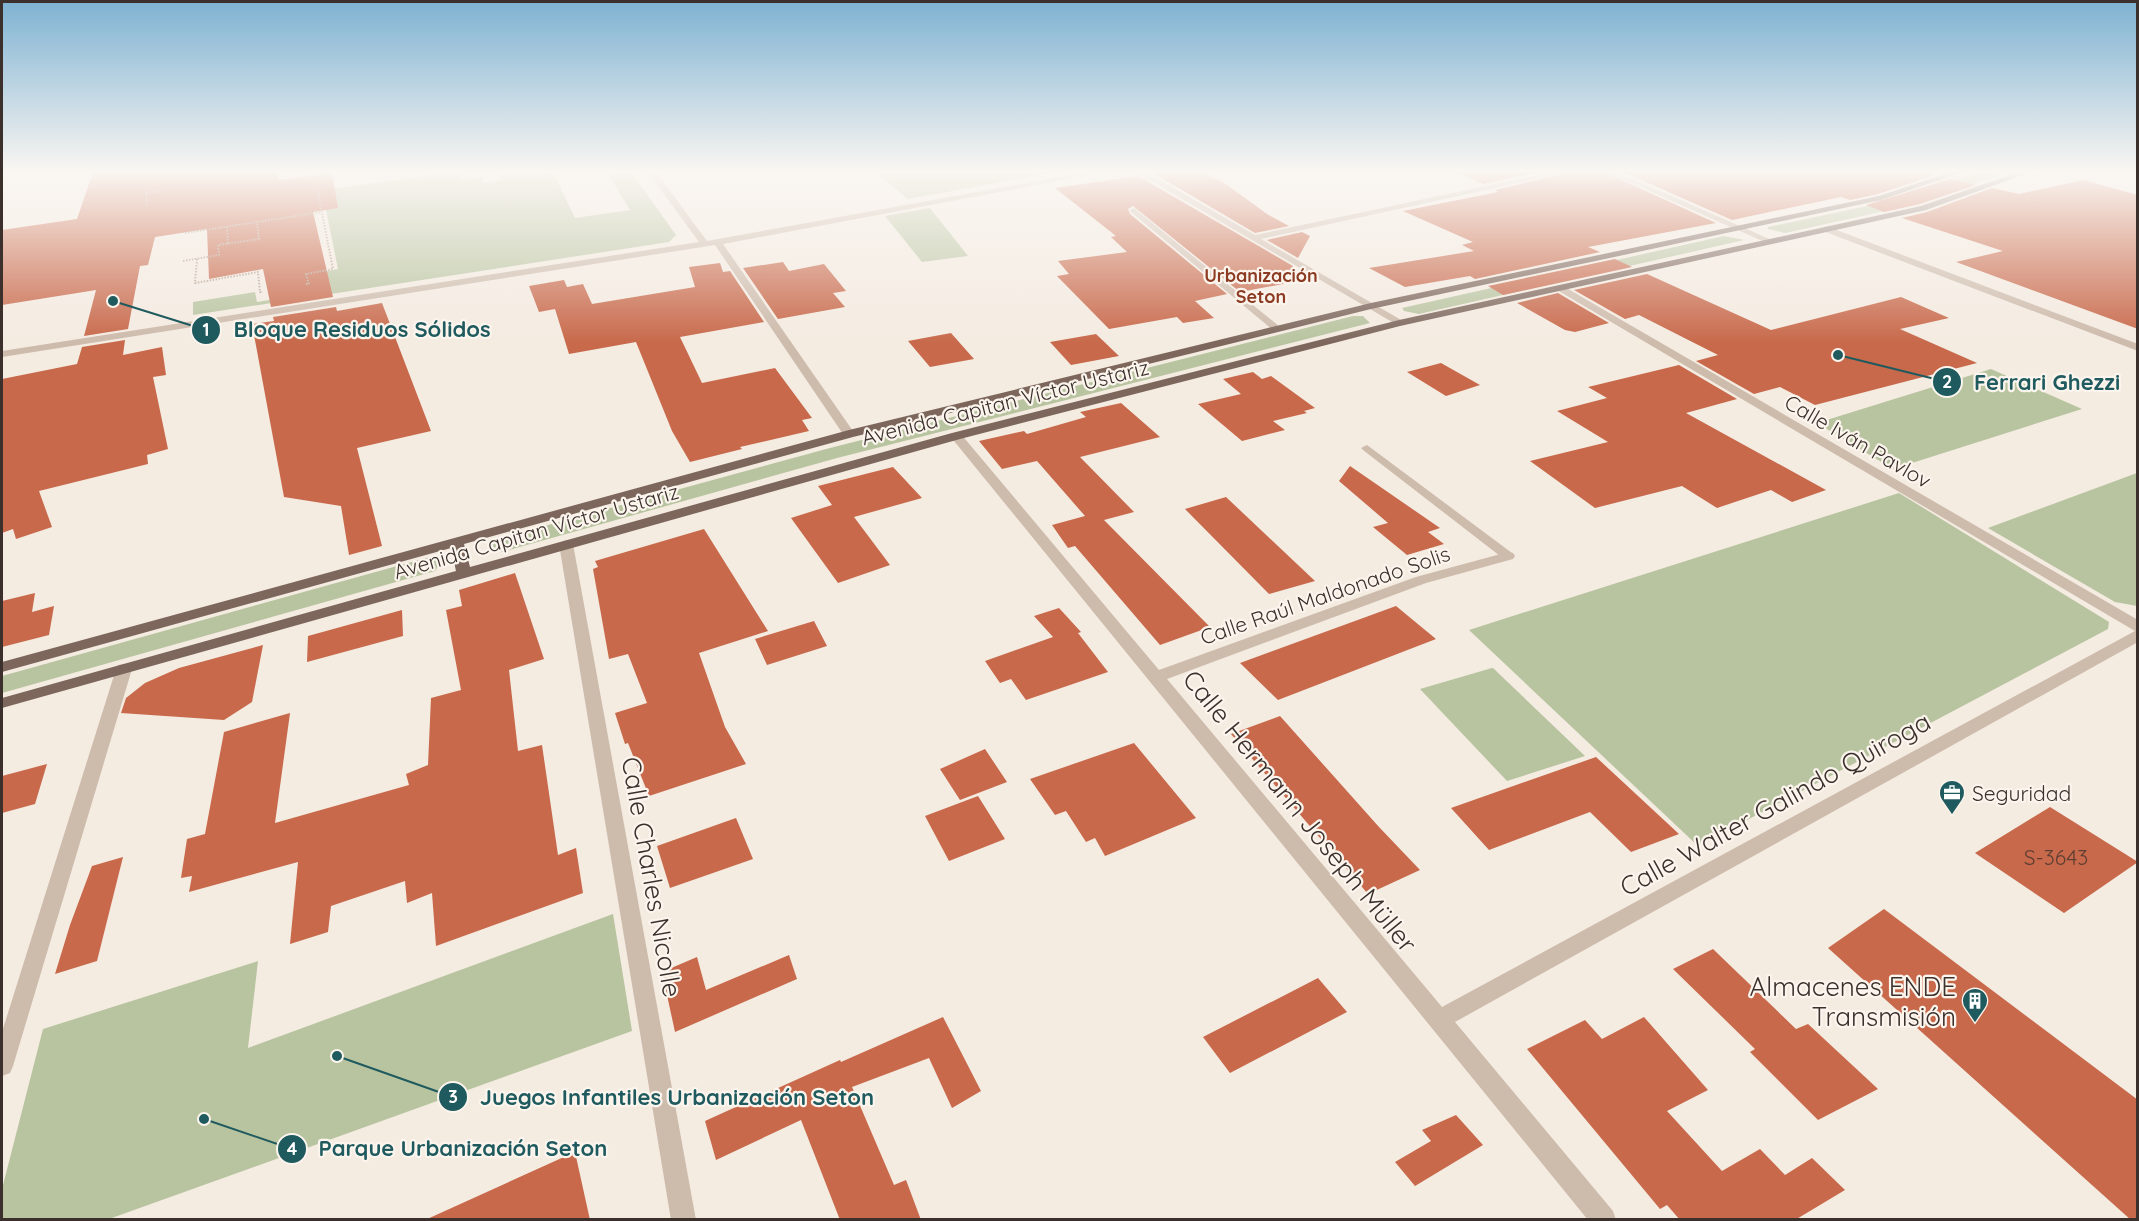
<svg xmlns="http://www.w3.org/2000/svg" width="2139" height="1221" font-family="Quicksand,sans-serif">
  <rect width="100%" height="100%" fill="#f4ebe1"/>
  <path fill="#b8c4a0" d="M459 172 462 180 482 177 484 183 502 180 500 175 553 172 575 218 630 210 607 172H631L676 235 669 242 193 315V302L255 292 257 302 322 291 313 274 338 269 322 190Z
    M875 172H1058L908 199Z
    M1978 172H2008L1916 204 1785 233 1768 229V227L1900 199Z
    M930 208 968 256 922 262 885 216Z
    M1724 236 1744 240 1419 314 1404 311 1402 308Z
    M1353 316H1363L1370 323 837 458 502 552 494 550 493 545 497 539 830 448Z
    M1991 369 2082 409 1893 469 1817 423Z
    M2137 473V606L2115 602 1988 528Z
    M1899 493 2109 622 2108 629 1698 846 1469 630Z
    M426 558 439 559 440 564 435 571 2 693V676Z
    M1492 668H1493L1585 756 1507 781 1420 689Z
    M613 914 632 1031 109 1219H2V1189L43 1029 258 961 248 1048Z"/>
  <path fill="#c8694b" d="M93 172H278V180L332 173 338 208 313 212 333 297 271 307 263 269 209 279 207 229 155 237 148 265 140 266 128 329 84 336 96 290 2 305V230L77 219Z
    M1161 172H1201L1223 182 1267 214 1289 226 1255 233 1153 173Z
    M1457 172H1540L1483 184Z
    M1570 172H1604L1716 223 1588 247 1600 252 1475 279 1470 276 1405 287 1369 268 1474 251 1462 245 1473 242 1403 211 1498 192 1495 190Z
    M1623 172H1922L1935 175 1878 194 1850 200 1841 197 1732 220Z
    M1138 176 1293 266 1283 284 1240 292 1133 206 1128 209 1130 214 1227 294 1195 301 1214 318 1183 323 1177 317 1109 329 1057 276 1069 274 1058 261 1127 252 1111 237 1116 236 1055 188Z
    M1950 179 1976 185 1920 204 1884 212 1866 205Z
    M2083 180 2138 195V329L1956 262 2003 251 1902 218 1927 212 1992 188 2019 194Z
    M1302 232 1310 236 1298 258 1267 240Z
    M1615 259 1632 267 1503 295 1488 286Z
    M783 262 789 271 824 264 846 291 833 293 845 307 778 319 743 268Z
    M720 263 723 272 730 271 764 322 680 337 702 383 775 368 812 418 802 420 809 431 740 447 742 449 690 462 672 431 636 342 569 354 555 309 539 312 529 286 564 280 567 287 583 284 592 304 695 287 689 267Z
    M1647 274 1771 330 1901 297 1949 318 1900 329 1977 363 1815 405 1780 387 1754 394 1696 361 1718 355 1639 315 1625 319 1574 290Z
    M1558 293 1609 323 1575 332 1565 330 1517 303Z
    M382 303 431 431 357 448 382 546 349 555 341 506 284 497 252 324 274 321 273 317 336 307 337 311Z
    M951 333 974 359 930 367 908 341Z
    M1096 334 1119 356 1071 365 1050 342Z
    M125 340 123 355 162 347 166 375 153 377 168 449 147 455 148 464 39 491 52 527 16 539 13 529 2 533V379L77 364 82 347Z
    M1441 363 1480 385 1446 396 1407 372Z
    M1679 365 1737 399 1686 413 1826 490 1792 502 1771 490 1717 508 1682 486 1595 508 1530 461 1608 442 1557 411 1607 398 1588 387Z
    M1253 372 1262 379 1271 376 1315 408 1304 411 1307 413 1273 421 1285 430 1242 441 1198 404 1241 394 1223 379Z
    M1121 403 1160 437 1080 457 1134 512 1104 520 1210 627 1160 645 1075 546 1068 548 1052 525 1085 516 1037 461 1002 469 979 441 1024 431 1027 434 1086 417 1080 412Z
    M1350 466 1440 528 1428 532 1444 544 1407 555 1373 527 1388 523 1339 481Z
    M893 467 922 498 854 517 890 565 838 583 791 518 832 505 818 486Z
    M1226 497 1315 581 1269 594 1185 509Z
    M704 529 768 631 699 653 725 727 746 764 649 796 628 743 625 744 615 713 647 703 628 654 609 659 593 569 598 567 595 561Z
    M515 573 544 659 509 670 518 751 542 745 558 855 576 848 583 893 436 946 432 893 407 903 405 881 331 906 328 932 290 944 298 862 189 892 192 876 181 878 187 839 205 834 224 732 290 713 275 823 409 785 406 774 428 765 431 698 461 690 446 610 462 606 459 590Z
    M35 593 32 612 54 606 49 635 2 647V601Z
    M1396 606 1436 639 1278 700 1240 663Z
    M1059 608 1081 632 1078 633 1108 672 1026 700 1011 679 1000 683 985 661 1053 637 1034 616Z
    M402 610 403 636 307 662 308 636Z
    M814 621 827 646 767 665 755 639Z
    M263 645 252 702 224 720 121 713 126 698 145 683 179 668Z
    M1280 716 1379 827 1420 870 1368 894 1231 734Z
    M1134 743 1196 818 1105 856 1095 838 1086 842 1066 811 1055 815 1030 779Z
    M985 749 1007 782 960 800 940 769Z
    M1596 757 1679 834 1631 852 1590 812 1489 850 1451 808Z
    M47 764 35 804 2 813V776Z
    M978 796 1005 839 949 861 925 816Z
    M2050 807 2138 862 2064 913 1975 853Z
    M736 818 753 859 670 888 657 846Z
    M123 857 97 961 55 974 70 925 92 866Z
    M1884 909 2138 1100V1220H2131L1828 948Z
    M1713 949 1796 1029 1808 1024 1878 1089 1818 1120 1750 1052 1755 1049 1673 969Z
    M789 955 797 979 675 1032 662 972 697 957 706 990Z
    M1318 978 1347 1012 1230 1073 1203 1037Z
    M943 1017 981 1091 952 1108 929 1058 852 1087 894 1185 906 1180 921 1220H840L801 1120 716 1160 705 1121 840 1060 841 1062Z
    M1644 1017 1708 1090 1667 1111 1722 1171 1760 1149 1785 1175 1812 1158 1845 1190 1795 1220H1680L1667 1205 1660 1209 1527 1049 1585 1020 1602 1039Z
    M1456 1115 1483 1145 1415 1186 1395 1162 1431 1141 1422 1130Z
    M575 1152 590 1220H425Z"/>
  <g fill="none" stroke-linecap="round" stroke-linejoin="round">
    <path stroke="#b9a596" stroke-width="2" stroke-dasharray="1.5 1.5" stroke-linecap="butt" d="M147 205 146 193 161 191
      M227 227 228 244
      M185 233 322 212
      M197 259 195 283 258 272 260 292H263
      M183 261 219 255 218 245 259 239 257 222
      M306 284H309L306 274 333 269 317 188"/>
    <path fill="#cdbbac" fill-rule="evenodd" d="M1134 208 1280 327V331H1274L1131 212 1130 210Z
      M1367 445 1512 553 1514 556 1512 559H1504L1363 450 1361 448Z"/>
    <path fill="#cdbbac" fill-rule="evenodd" d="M648 172H656L707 241 1087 172H1105L723 244 855 434 849 438 845 437 715 245 2 357V351L699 242Z
      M1136 172H1146L1255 235 1552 172H1568L1261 239 1403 321V325L1399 326Z
      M1606 172H1617L1774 241 1767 243Z
      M1826 226 2138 344V351L1823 231 1822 229Z
      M1557 286H1563L2138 620V642L1455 1022 1613 1211 1616 1220H1588L950 436 952 433H960L1159 670 1416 577 1508 552 1513 553 1515 556 1513 559 1426 583 1167 679 1442 1007 2135 631 1557 290Z
      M566 540 573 544 696 1220H671L559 544Z
      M124 664 130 665 132 669 13 1066 10 1073 2 1076V1032L116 669 118 665Z"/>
    <path fill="#7d675c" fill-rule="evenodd" d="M1951 172H1963L1881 200 1371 309 853 437 464 544 470 567 952 433 1399 320 1921 206 2019 172H2031L1926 210 1400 326 960 439 2 708V698L456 571 451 548 2 672V662L849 430 1371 303 1879 196Z"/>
  </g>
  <linearGradient id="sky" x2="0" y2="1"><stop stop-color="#7eb2d2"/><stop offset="0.5" stop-color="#faf6f2"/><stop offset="1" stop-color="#faf6f2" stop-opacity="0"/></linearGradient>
  <rect width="2139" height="343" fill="url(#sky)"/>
  <defs>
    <symbol id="office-pin" viewBox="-11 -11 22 30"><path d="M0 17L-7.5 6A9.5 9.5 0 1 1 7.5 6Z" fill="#1f5a5e" stroke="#fbf5ee"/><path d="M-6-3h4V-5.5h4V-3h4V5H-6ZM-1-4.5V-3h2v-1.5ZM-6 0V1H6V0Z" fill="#fff"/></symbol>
    <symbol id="building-pin" viewBox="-11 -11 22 30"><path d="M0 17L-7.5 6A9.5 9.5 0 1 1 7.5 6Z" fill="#1f5a5e" stroke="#fbf5ee"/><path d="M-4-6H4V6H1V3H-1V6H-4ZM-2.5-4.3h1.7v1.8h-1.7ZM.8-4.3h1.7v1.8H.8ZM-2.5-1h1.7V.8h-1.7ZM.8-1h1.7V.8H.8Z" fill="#fff"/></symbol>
  </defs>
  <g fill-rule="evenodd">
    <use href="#office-pin" x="1937" y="778" width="30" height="40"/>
    <use href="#building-pin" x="1960" y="986" width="30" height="40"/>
  </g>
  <g text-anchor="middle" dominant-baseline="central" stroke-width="4.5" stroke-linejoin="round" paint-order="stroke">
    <g font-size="18" font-weight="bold" fill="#8c3b22" stroke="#fbf5ee">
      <text x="1261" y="275">Urbanización<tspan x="1261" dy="21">Seton</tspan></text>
    </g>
    <g font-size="21" fill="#3b302b" stroke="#fbf5ee">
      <text transform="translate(1005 402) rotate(-14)">Avenida Capitan Víctor Ustariz</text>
      <text transform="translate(1858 441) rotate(30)">Calle Iván Pavlov</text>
      <text transform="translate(536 531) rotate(-16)">Avenida Capitan Víctor Ustariz</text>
      <text transform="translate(1325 595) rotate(-19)">Calle Raúl Maldonado Solis</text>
    </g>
    <g font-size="21" fill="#3b302b" stroke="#fbf5ee" text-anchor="start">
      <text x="1972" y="793">Seguridad</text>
    </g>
    <g font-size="21" fill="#5e3e33">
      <text x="2056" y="857">S-3643</text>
    </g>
    <g font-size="26" fill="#3b302b" stroke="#fbf5ee">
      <text transform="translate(1775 804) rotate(-29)">Calle Walter Galindo Quiroga</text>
      <text transform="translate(1300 811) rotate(51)">Calle Hermann Joseph Müller</text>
      <text transform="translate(652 877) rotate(80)">Calle Charles Nicolle</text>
    </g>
    <g font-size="26" fill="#3b302b" stroke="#fbf5ee" text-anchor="end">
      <text x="1956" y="986">Almacenes ENDE<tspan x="1956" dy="30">Transmisión</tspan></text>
    </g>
  </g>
  <path fill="none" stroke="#1f5a5e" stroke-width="2" d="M113 301L206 330M1838 355L1947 382M337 1056L453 1097M204 1119L292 1149"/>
  <g fill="#1f5a5e" stroke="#fbf5ee" stroke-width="2">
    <circle cx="113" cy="301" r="6"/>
    <circle cx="1838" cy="355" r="6"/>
    <circle cx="337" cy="1056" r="6"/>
    <circle cx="204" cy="1119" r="6"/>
    <circle cx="206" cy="330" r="15"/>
    <circle cx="1947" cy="382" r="15"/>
    <circle cx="453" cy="1097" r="15"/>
    <circle cx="292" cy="1149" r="15"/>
  </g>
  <g font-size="18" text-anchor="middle" font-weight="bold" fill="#fff">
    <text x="206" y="336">1</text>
    <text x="1947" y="388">2</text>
    <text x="453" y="1103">3</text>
    <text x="292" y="1155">4</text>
  </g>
  <g font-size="22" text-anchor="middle" font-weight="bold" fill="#1f5a5e" stroke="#fbf5ee" stroke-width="4.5" stroke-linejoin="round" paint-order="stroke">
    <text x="362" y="337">Bloque Residuos Sólidos</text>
    <text x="2047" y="390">Ferrari Ghezzi</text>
    <text x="677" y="1105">Juegos Infantiles Urbanización Seton</text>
    <text x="463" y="1156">Parque Urbanización Seton</text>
  </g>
  <rect width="2139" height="1221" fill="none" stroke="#3b302b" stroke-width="6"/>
</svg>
